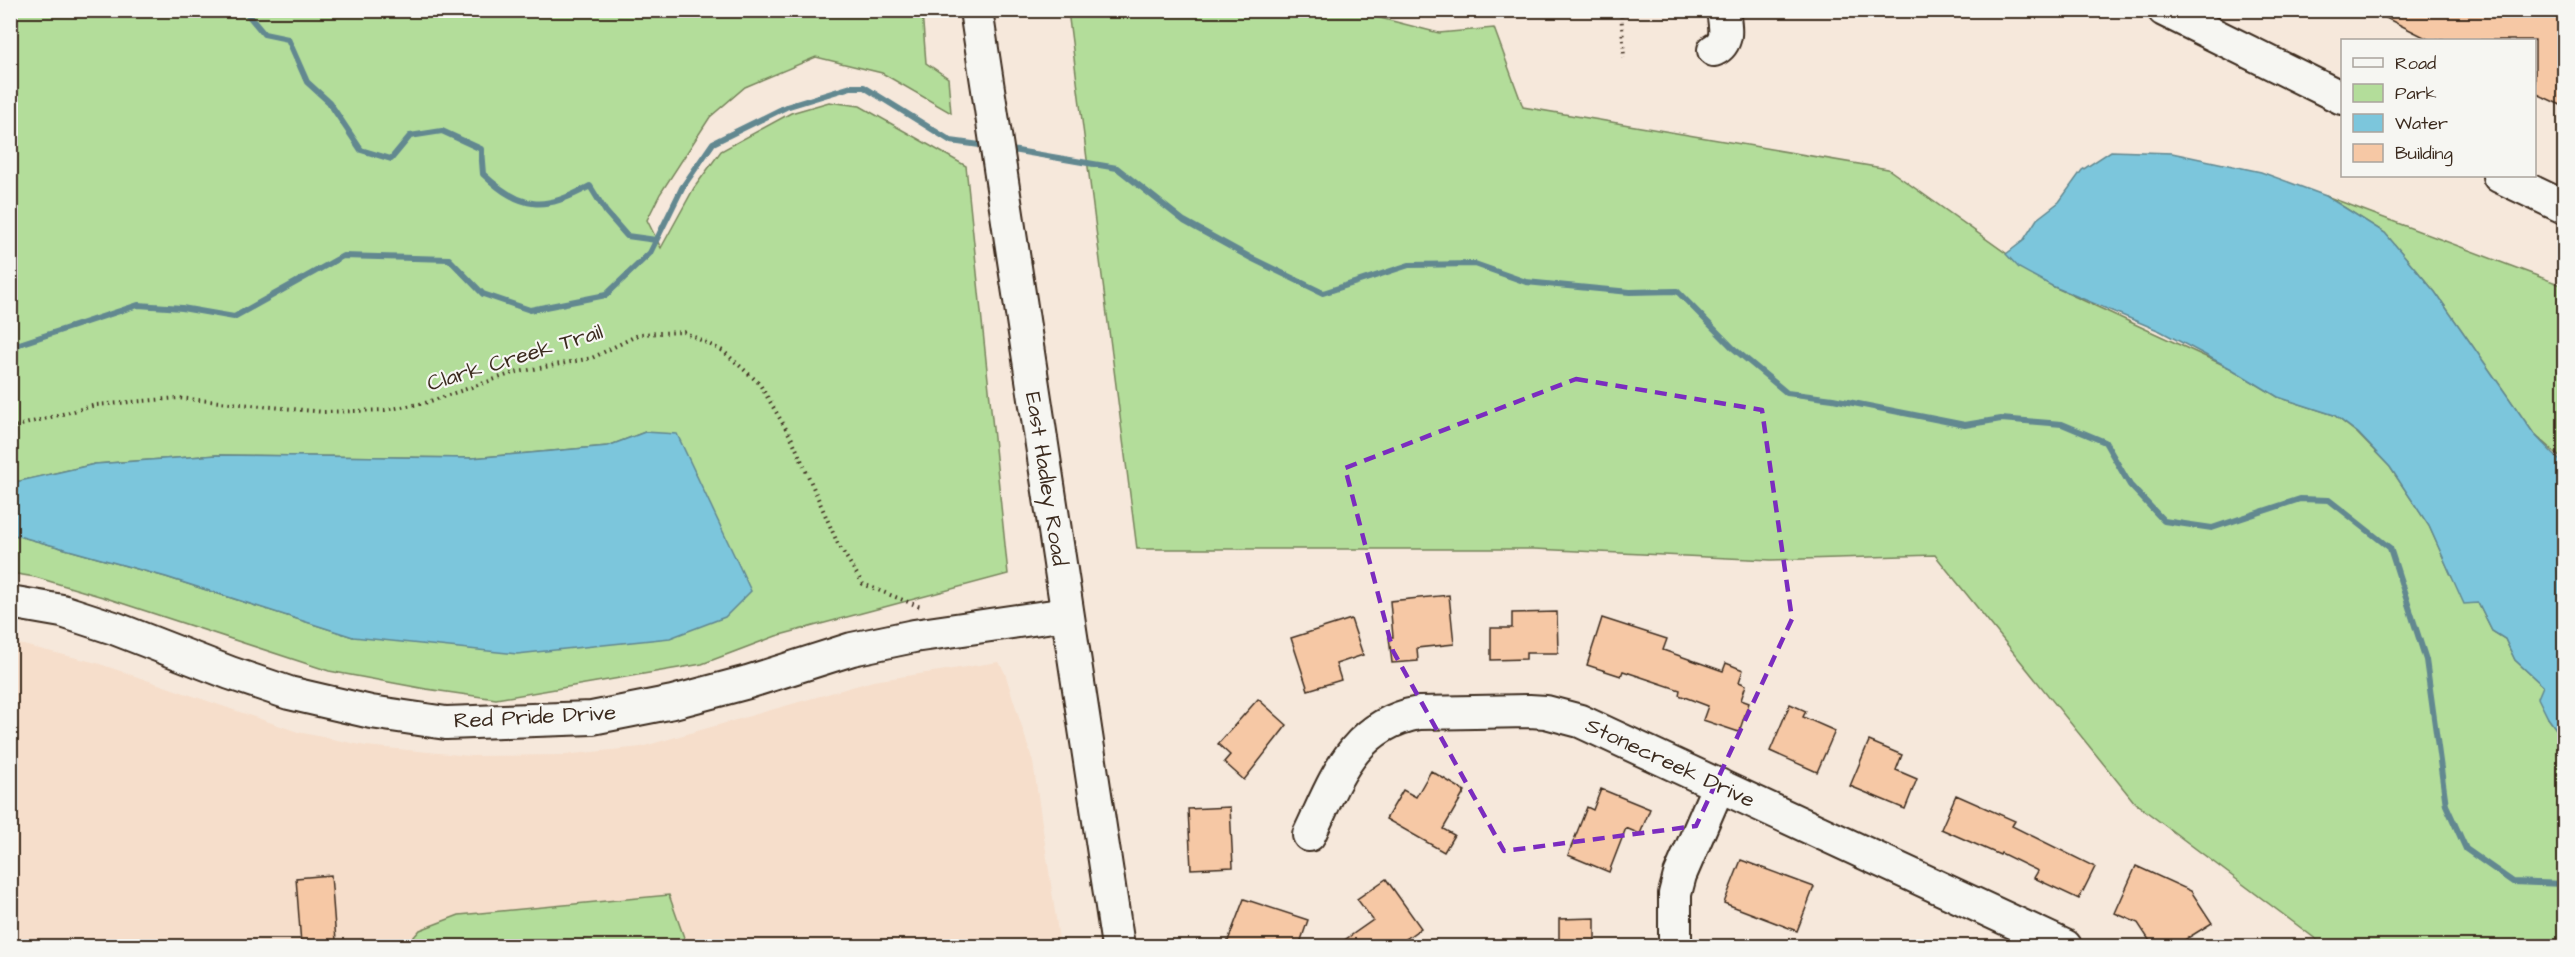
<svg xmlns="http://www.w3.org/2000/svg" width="2575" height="957" font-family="'Architects Daughter',sans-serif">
  <rect width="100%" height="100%" fill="#f6e8db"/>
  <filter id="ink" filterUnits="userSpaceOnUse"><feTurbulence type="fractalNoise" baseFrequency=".0167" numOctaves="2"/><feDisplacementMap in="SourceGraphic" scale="12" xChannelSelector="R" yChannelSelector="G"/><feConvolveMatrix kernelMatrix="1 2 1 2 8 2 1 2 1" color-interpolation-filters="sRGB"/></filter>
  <g filter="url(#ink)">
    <path fill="#f6decb" d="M11 642 97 663 298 732 366 746 470 756 563 755 641 747 873 681 999 662 1005 673 1033 762 1060 946H11Z"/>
    <path fill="#b3dd9a" stroke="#77845c" stroke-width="1.5" d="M1349 10 1439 33 1494 28 1523 107 1888 169 2052 286 2230 368 2278 397 2334 415 2357 433 2390 467 2429 526 2452 577 2478 603 2492 631 2505 639 2515 660 2543 686 2548 718 2564 740V946H2325L2135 803 1935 555 1771 560 1534 549H1137L1068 11Z
      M11 11H922L926 63 948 78 951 113 882 73 816 57 745 87 710 117 660 194 647 220 661 248 694 188 721 151 791 113 829 102 860 106 966 166 1008 574 776 636 702 664 496 699 426 689 329 671 106 598 35 577 11 573V534L166 577 353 637 645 432 608 446 472 458 217 455 95 464 11 483Z
      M2326 196 2564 286V461L2534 434 2435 292 2385 233Z
      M669 895 687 946H406L420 930 459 915Z"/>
    <path fill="#7cc6dc" stroke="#628890" stroke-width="1.5" d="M2111 151 2172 153 2261 172 2326 196 2385 233 2435 292 2534 434 2561 462 2564 461V740L2548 718 2538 698 2543 686 2515 660 2505 639 2492 631 2478 603 2464 604 2429 526 2390 467 2358 433 2334 415 2278 397 2230 368 2160 331 2052 286 2019 268 2006 254 2023 241 2037 219 2059 202 2082 170Z
      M645 432 677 434 751 591 725 617 670 638 517 654 353 637 166 577 11 534V483L95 464 217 455 472 458 608 446Z"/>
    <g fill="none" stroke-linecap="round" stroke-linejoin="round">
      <path stroke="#628890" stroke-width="6" d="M244 10 264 34 288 39 307 82 329 102 361 150 391 159 410 136 442 131 481 149 483 174C522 211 544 211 590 186L606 212 627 236 656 240
        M1006 149 1117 168 1184 221 1251 258 1323 293 1409 265 1475 264 1526 282 1630 292 1677 291 1733 348 1787 393 1833 399 1965 425 2001 419 2062 424 2105 442 2130 485 2164 521 2212 528 2300 499 2329 500 2390 548 2426 660 2446 805 2466 849 2513 882 2564 884
        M10 347 138 305 182 308 234 317 343 256 449 259 483 294 530 310 606 295 650 253 682 188 713 143 786 107 851 87H864L951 141 987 146"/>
    </g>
    <path fill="#f6c8a5" stroke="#3b2a1e" stroke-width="1.5" d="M2370 10H2565V107L2535 93V40H2430Z
      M1449 595 1454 644 1417 648 1418 661 1392 663 1389 637H1393L1390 601Z
      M1557 612 1558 653H1526V659L1491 660V628H1512V613Z
      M1602 618 1667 639 1663 650 1723 671 1726 663 1743 670 1739 682 1746 685 1741 700 1749 703 1739 732 1703 720 1708 706 1679 695 1680 690 1623 671 1621 676 1587 665Z
      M1351 619 1363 655 1336 664 1341 680 1308 690 1291 638Z
      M1258 699 1287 725 1244 780 1224 762 1230 755 1218 744Z
      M1790 704 1806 711 1803 717 1835 731 1817 772 1770 751Z
      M1869 741 1902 755 1896 770 1917 779 1905 809 1850 786Z
      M1431 771 1465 791 1443 829 1454 835 1444 852 1386 819 1403 790 1416 797Z
      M1601 789 1650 809 1640 834 1626 828 1609 872 1568 855 1587 807 1593 810Z
      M1956 795 2015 821 2012 826 2095 867 2079 899 2034 878 2038 871 2001 853 2000 855 1941 829Z
      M1230 807 1233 867 1191 869 1188 809Z
      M1741 860 1814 887 1797 931 1724 903Z
      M2136 866 2191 891 2212 923 2175 946H2153L2138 923 2115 913Z
      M331 875 336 941 301 944 296 878Z
      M1386 879 1421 928 1396 946H1336L1373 920 1357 899Z
      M1244 899 1308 920 1299 946H1226Z
      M1595 918V946H1559V919Z"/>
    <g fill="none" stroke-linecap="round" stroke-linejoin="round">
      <defs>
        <path id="minor" d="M976 10 1118 946
          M2164 10 2342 98
          M1714 50C1730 42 1725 26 1723 10
          M2499 176 2564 207
          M10 602 62 611 114 628 230 673 289 693 371 712 446 723 592 718 673 702 748 682 852 649 914 636 1067 614
          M1309 835C1335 781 1352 725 1419 713L1529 711 1546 712 1580 721 2065 946
          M1675 946V894L1680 875 1719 785"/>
      </defs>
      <use href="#minor" stroke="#3b2a1e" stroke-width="36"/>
      <path stroke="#3b2a1e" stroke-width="4" stroke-dasharray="1.5 4.5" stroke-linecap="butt" d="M1621 10 1624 58
        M10 428 96 405 178 398 324 412 385 410 425 403 513 373 592 358 640 334 684 332 723 351 759 383 792 439 838 544 863 584 923 608"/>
      <use href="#minor" stroke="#f6f6f2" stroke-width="32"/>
    </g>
  </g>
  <path fill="none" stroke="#7b2cbf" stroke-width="4.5" stroke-dasharray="12 8" stroke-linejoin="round" d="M1576 379 1762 410 1792 619 1696 826 1504 851 1393 651 1345 468Z"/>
  <g text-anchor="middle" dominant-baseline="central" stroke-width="4.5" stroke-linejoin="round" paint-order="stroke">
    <g font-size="22" fill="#3b2a1e" stroke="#f6f6f2">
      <text transform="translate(515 358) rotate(-17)">Clark Creek Trail</text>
      <text transform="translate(1046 479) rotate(81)">East Hadley Road</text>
      <text transform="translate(535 717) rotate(-3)">Red Pride Drive</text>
      <text transform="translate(1670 763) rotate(25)">Stonecreek Drive</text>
    </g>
  </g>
  <rect width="2575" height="957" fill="none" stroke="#f6f6f2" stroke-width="36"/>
  <rect x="18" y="18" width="2539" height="921" fill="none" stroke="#3b2a1e" stroke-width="2" filter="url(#ink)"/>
  <rect x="2341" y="39" width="195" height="138" fill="#f6f6f2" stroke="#aba49d" stroke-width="1.5"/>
  <rect x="2353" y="58" width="30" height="9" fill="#f6f6f2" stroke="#aba49d" stroke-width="1.5"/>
  <text x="2395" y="69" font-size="18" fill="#3b2a1e">Road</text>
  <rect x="2353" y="84" width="30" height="18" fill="#b3dd9a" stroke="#aba49d" stroke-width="1.5"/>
  <text x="2395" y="99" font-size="18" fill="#3b2a1e">Park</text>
  <rect x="2353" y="114" width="30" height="18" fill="#7cc6dc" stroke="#aba49d" stroke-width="1.5"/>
  <text x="2395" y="129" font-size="18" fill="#3b2a1e">Water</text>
  <rect x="2353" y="144" width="30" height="18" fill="#f6c8a5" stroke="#aba49d" stroke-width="1.5"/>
  <text x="2395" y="159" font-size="18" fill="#3b2a1e">Building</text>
</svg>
